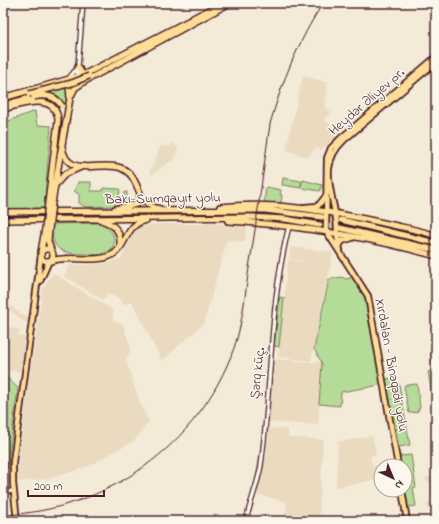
<svg xmlns="http://www.w3.org/2000/svg" width="439" height="524" font-family="'Indie Flower',sans-serif">
  <rect width="100%" height="100%" fill="#f3ead8"/>
  <filter id="ink" filterUnits="userSpaceOnUse"><feTurbulence type="fractalNoise" baseFrequency=".025" numOctaves="2"/><feDisplacementMap in="SourceGraphic" scale="8" xChannelSelector="R" yChannelSelector="G"/><feConvolveMatrix kernelMatrix="1 2 1 2 8 2 1 2 1" color-interpolation-filters="sRGB"/></filter>
  <g filter="url(#ink)">
    <path fill="#e9dac0" d="M303 76 328 83 325 106 331 112 324 119 339 134 320 151 317 147 307 157 286 150Z
      M173 143 178 148 174 159 151 175 150 172 161 145 169 147Z
      M155 224H247L245 242 227 240 204 323 162 361 132 301 124 305 121 300 107 293 103 300 64 276 70 265 103 264 121 259 137 226Z
      M291 247 333 252 311 361 278 357 288 260 315 263 289 259Z
      M53 273 113 310V321L123 325 131 348 126 360 140 404 149 421 135 440 89 466 49 479 16 482 27 394 43 289Z
      M3 302 30 319V324L23 321 9 309 3 325Z
      M3 326 20 330 19 336 26 337 21 372 3 370Z
      M273 359 322 363 318 425 267 422Z
      M267 428 288 429V437L323 440 319 521H284L287 502 256 494 264 456H267V447H265Z
      M372 436 376 455 370 456 372 465H378L380 479 336 487 338 442Z
      M434 467H436V512L435 508 428 510 427 503 433 501 430 482H426L425 477 435 476Z"/>
    <path fill="#b4db97" stroke="#7f7d61" d="M67 88 65 112 63 105 42 93Z
      M4 110 8 121 35 111 37 125 51 126 44 208 3 209V111Z
      M283 178 301 181V186L303 180 322 185 320 191 282 185Z
      M78 182H91V191H103V188L120 189 119 197 122 198 125 192H127V203L118 204 117 206 85 207 79 203V194L74 191Z
      M266 187 281 190 280 195H282L281 203H264Z
      M100 223C113 228 122 246 105 253 99 256 91 254 84 254 61 254 50 249 52 224Z
      M342 277 346 279 353 277 364 295 381 385 341 392 340 406 319 404 322 363 314 349 329 279Z
      M280 297 284 298 279 347 274 346Z
      M431 353 436 354V418L428 372 433 370Z
      M3 374 18 388 7 469 3 468Z
      M393 378 399 384 410 445 399 447 397 445 386 379Z
      M417 384 420 407 417 412 409 413 404 387 405 385Z
      M411 455 416 487 413 488 416 506 408 507 405 489V466H401L400 456Z"/>
    <g fill="none" stroke-linecap="round" stroke-linejoin="round">
      <path stroke="#d1c1b5" stroke-width="5" stroke-dasharray="5 2.5" stroke-linecap="butt" d="M322 217 340 220
        M323 225 340 228"/>
      <defs>
        <path id="minor" d="M69 78 77 68
          M77 78 83 3
          M3 492 13 491
          M246 521C250 502 258 484 261 465 272 386 269 304 289 226"/>
        <path id="major" d="M305 207 318 206 326 196
          M339 247 342 241 352 238
          M340 250C336 240 338 230 336 219 332 190 318 164 344 140L436 62
          M40 281 49 261
          M398 466 368 296 326 231 327 158 331 148 340 139 436 57
          M402 490 407 521
          M17 521 13 483V462L41 255"/>
        <path id="highway" d="M193 18 222 3
          M78 67 83 75
          M3 98 83 75 194 18
          M70 98 75 88 85 81 230 3
          M3 105 34 97
          M3 109C20 105 56 91 58 120L48 203
          M62 146C66 180 101 160 121 168 143 177 133 204 160 209
          M57 183 65 174 81 167
          M52 203 70 98 69 87 64 82
          M220 207C276 201 334 212 388 224 404 228 421 230 436 236
          M115 209 137 204 139 202 140 196
          M3 212 265 210 322 217
          M3 220 251 217 285 219 320 225
          M101 220C114 224 121 231 120 244
          M341 220 436 243
          M228 221C298 225 369 237 436 256
          M340 228 436 250
          M49 230 48 241 51 250
          M41 255a6 6 0 1 1 12 0a6 6 0 1 1-12 0Z
          M41 252 45 229
          M51 261C69 254 96 264 112 255 128 246 124 225 146 220"/>
      </defs>
      <use href="#minor" stroke="#4a1f2b" stroke-width="6"/>
      <use href="#major" stroke="#4a1f2b" stroke-width="8"/>
      <use href="#highway" stroke="#4a1f2b" stroke-width="8"/>
      <use href="#minor" stroke="#fbf7ec" stroke-width="3.5"/>
      <use href="#major" stroke="#fedd96" stroke-width="4.5"/>
      <use href="#highway" stroke="#fedd96" stroke-width="5"/>
      <path stroke="#4a1f2b" stroke-width="1" d="M3 515C106 511 199 446 234 348 243 322 245 294 249 268 257 220 263 172 270 124 282 81 299 40 323 3"/>
      <defs>
        <path id="highway-bridge" d="M29 94 72 83 89 76
          M34 97C45 94 55 95 62 106
          M45 229 48 203
          M49 230 52 203"/>
      </defs>
      <use href="#highway-bridge" stroke="#4a1f2b" stroke-width="8" stroke-linecap="butt"/>
      <use href="#highway-bridge" stroke="#fedd96" stroke-width="5"/>
    </g>
  </g>
  <g text-anchor="middle" dominant-baseline="central" stroke-width="3" stroke-linejoin="round" paint-order="stroke">
    <g font-size="14" fill="#4a1f2b" stroke="#fbf7ec">
      <text transform="translate(367 102) rotate(-41)">Heydər Əliyev pr.</text>
      <text transform="translate(163 199) rotate(-1)">Bakı-Sumqayıt yolu</text>
      <text transform="translate(391 365) rotate(80)">Xırdalan - Binəqədi yolu</text>
      <text transform="translate(258 373) rotate(-84)">Şərq küç.</text>
    </g>
  </g>
  <rect width="439" height="524" fill="none" stroke="#fbf7ec" stroke-width="16"/>
  <rect x="8" y="8" width="423" height="508" fill="none" stroke="#4a1f2b" stroke-width="1.5" filter="url(#ink)"/>
  <g transform="translate(393 478) rotate(136)"><circle r="19" fill="#fbf7ec" stroke="#b4a19f"/>
  <path d="M0-3L7 15L0 10L-7 15Z" fill="#4a1f2b"/>
  <text y="-6" font-size="11" font-weight="bold" text-anchor="middle" fill="#4a1f2b">N</text>
  </g>
  <path d="M28 490v6h76v-6" fill="none" stroke="#4a1f2b" stroke-width="2"/>
  <text x="34" y="490" font-size="12" fill="#4a1f2b" stroke="#fbf7ec" stroke-width="3" paint-order="stroke">200 m</text>
</svg>
